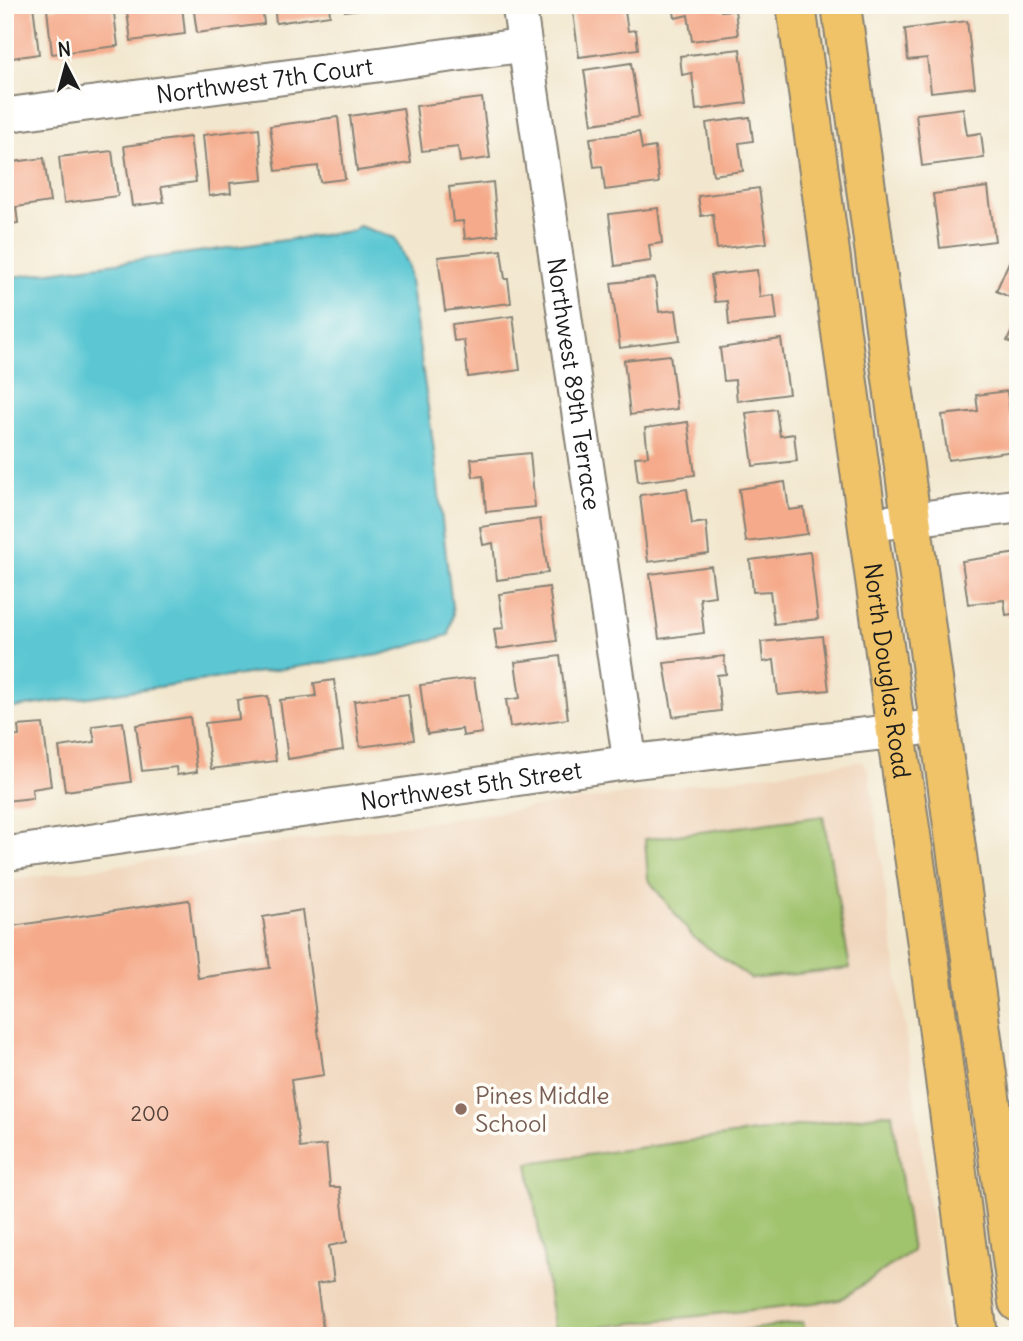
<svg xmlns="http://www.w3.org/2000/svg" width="1023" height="1341" font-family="Delius,sans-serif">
  <rect width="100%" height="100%" fill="#fdfcf7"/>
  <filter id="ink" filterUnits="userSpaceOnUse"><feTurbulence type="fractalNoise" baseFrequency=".0143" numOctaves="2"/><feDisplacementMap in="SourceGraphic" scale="14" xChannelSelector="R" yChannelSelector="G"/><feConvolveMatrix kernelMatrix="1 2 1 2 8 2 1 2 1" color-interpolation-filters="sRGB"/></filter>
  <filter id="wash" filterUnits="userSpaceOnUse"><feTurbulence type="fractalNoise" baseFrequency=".00686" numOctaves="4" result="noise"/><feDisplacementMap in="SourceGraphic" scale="28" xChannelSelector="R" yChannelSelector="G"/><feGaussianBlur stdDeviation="1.57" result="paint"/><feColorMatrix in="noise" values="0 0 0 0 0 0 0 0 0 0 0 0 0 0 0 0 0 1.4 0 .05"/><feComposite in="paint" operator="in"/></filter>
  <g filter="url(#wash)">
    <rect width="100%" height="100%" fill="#f2e7ce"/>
    <path fill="#f0d6bc" d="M862 761 869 772 948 1336H5V881Z"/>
    <path fill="#a0c36d" stroke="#5e7044" stroke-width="2" d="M823 816 850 968 751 979 693 937 648 879 645 839Z
      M892 1113 912 1251 840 1300 555 1332 528 1163Z
      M803 1322 805 1336H704Z"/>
    <path fill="#5bc7d3" stroke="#3c7278" stroke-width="2" d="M359 226 395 238 408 266 433 443 453 615 449 635 379 655 5 709V278L352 231Z"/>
    <g id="blocks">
      <path fill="#f5ab8b" d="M13 5H33L39 54 5 59V11L14 10Z
        M77 5H113L118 46 52 54 47 9Z
        M126 5H182L185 34 131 41Z
        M193 5H262L264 24 197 33Z
        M274 5H329L330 15 276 23Z
        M344 5H369V8L345 11Z
        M572 5H624L628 31 636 30 638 49 579 57Z
        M673 5H721V11L735 10 738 35 692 41 688 15 675 18Z
        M967 21 975 87 931 92 927 58 908 60 905 29Z
        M740 49 747 103 696 110 692 73 682 75 680 56Z
        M631 63 639 117 592 124 584 70Z
        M482 98 490 158 460 162 458 147 422 151 416 106Z
        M403 108 411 163 357 171 350 116Z
        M963 108 967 135 981 133 984 158 922 166 916 114Z
        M338 117 345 179 320 182 318 166 276 171 270 126Z
        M750 117 753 141 739 143 743 171 713 175 706 123Z
        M259 128 263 180 230 183 231 193 209 196 203 135Z
        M639 132 642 149 655 147 659 183 605 190 602 166 594 167 590 138Z
        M190 137 196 182 161 187 164 202 132 206 124 146Z
        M112 151 118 196 64 203 59 157Z
        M44 158 50 202 16 207 18 223 5 225V163Z
        M493 182 498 235 465 239 463 221 453 222 449 187Z
        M988 187 995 241 940 248 933 194Z
        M759 188 767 243 717 249 713 214 701 216 698 196Z
        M658 208 662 243 649 245 651 261 615 266 609 214Z
        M501 250 505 279H508L511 303 445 311 438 257Z
        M1013 253 1018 255V301L996 291Z
        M757 270 760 297 774 295 777 320 729 325 727 301 715 302 711 275Z
        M655 278 659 312 676 310 680 340 620 348 611 283Z
        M513 316 520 370 468 377 464 340 454 341 452 324Z
        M1018 318V346L1007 341Z
        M781 339 789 394 737 401 735 380 724 381 720 348Z
        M670 355 677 409 630 415 624 360Z
        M1007 391 1015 451 948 460 942 415 978 411 976 395Z
        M776 409 780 436 794 434 797 461 753 466 746 413Z
        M688 422 695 475 638 482 635 457 648 456 645 428Z
        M530 453 535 507 486 512 483 476 473 477 471 459Z
        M785 482 789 510 804 508 807 534 746 542 739 489Z
        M687 489 692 524 706 522 709 554 648 562 640 495Z
        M540 519 548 573 497 580 493 543 483 545 480 527Z
        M810 552 818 619 774 624 770 591 753 592 750 560Z
        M1018 553V613L1006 615 1004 600 968 604 962 561Z
        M711 566 715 596 700 598 704 633 659 639 650 574Z
        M549 587 557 641 497 649 494 629 504 628 499 594Z
        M822 636 829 690 778 695 774 660 763 662 761 642Z
        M560 656 568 719 510 727 506 700 520 698 515 662Z
        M724 656 726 674 717 675 721 711 673 717 664 663Z
        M474 678 482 733 463 736 462 729 427 734 420 685Z
        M334 680 343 750 288 759 280 700 316 696 314 683Z
        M408 694 414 740 360 747 354 701Z
        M268 696 276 761 211 769 205 723 239 719 237 700Z
        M190 717 197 772 177 775 176 767 142 771 136 725Z
        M123 722 131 782 65 791 59 747 95 742 92 726Z
        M43 724 51 786 32 789 33 798 5 801V738L19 736 18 726Z
        M189 900 198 978 270 968 263 917 302 910 324 1075 291 1080 300 1148 326 1145 330 1187H340L347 1242 329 1246 334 1281 317 1284 324 1336H5V927Z"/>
    </g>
  </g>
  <g filter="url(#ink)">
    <use href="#blocks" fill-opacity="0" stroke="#878275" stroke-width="2"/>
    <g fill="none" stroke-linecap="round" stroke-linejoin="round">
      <defs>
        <g id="minor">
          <path id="s1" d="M519 5 630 762"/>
          <path id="s2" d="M5 115 524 45"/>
          <path d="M867 525 1018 506"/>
          <path id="s3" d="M5 854 630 762 939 726"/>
        </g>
        <g id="major">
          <path id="s4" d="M796 5 896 732 932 979 978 1336"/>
          <path d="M841 5 1018 1302"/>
        </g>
      </defs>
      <use href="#minor" stroke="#878275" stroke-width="37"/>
      <use href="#major" stroke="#878275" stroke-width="42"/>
      <use href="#minor" stroke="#fff" stroke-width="33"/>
      <use href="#major" stroke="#f0c369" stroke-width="38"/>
    </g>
  </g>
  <circle fill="#8d6e63" stroke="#fdfcf7" stroke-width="2.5" cx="461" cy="1109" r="7"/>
  <g text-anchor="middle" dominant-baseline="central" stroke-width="7" stroke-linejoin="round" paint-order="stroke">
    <g font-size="21" fill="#524038">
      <text x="150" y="1113">200</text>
    </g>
    <g font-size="24" fill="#1c1c1c" stroke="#fdfcf7">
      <text stroke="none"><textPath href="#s2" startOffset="262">Northwest 7th Court</textPath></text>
      <text stroke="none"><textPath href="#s1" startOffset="383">Northwest 89th Terrace</textPath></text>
      <text stroke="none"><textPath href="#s4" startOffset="672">North Douglas Road</textPath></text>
      <text stroke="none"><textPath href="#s3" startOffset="471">Northwest 5th Street</textPath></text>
    </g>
    <g font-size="24" fill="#785e54" stroke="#fdfcf7" text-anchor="start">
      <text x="475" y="1095">Pines Middle<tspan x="475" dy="28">School</tspan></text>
    </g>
  </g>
  <rect width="1023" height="1341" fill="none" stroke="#fdfcf7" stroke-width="28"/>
  <g transform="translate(66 66) rotate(354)" stroke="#fdfcf7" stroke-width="5" paint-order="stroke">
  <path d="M0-5L12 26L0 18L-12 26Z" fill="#1c1c1c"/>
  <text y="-10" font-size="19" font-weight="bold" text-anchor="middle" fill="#1c1c1c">N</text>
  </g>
</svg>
